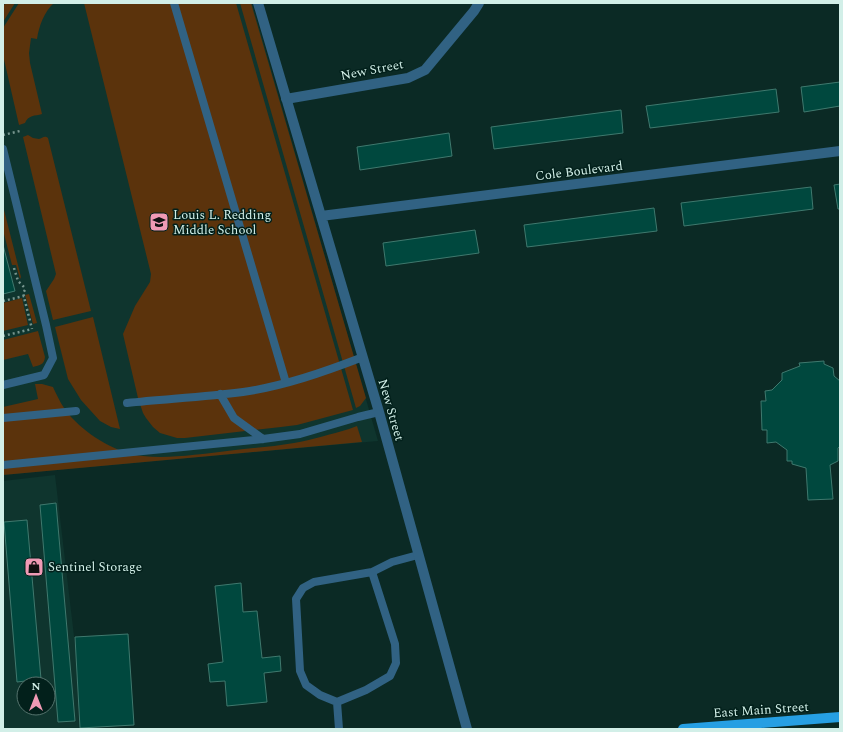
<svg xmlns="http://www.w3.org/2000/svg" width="843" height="732" font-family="Spectral,serif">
  <rect width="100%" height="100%" fill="#0b2a25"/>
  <path fill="#0f352e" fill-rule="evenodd" d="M3 3H252L378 441 3 475Z
    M55 475 76 653 79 729H3V481ZM24 684H48V708H24Z"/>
  <path fill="#5b330c" d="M6 3H15L3 22V6Z
    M19 3H54C44 12 39 26 37 39L31 38 29 53 30 63 42 114C35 116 28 115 25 123L19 125 3 55V28Z
    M84 3H236L353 410 297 425 281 427 185 438H177L160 433 153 427 146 418 143 413 138 398 123 334 135 306 150 282 151 274Z
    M240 3H251L366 398 360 406 356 408Z
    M28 135 33 138 39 139C42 138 45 135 48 138L91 311 53 320 46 291 54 279 56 274 23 137Z
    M3 206 21 277 20 279 16 265H12L3 230Z
    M29 294 37 323 33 324 25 295Z
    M22 298 28 325 3 331V303Z
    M93 317 120 429 111 427 100 421 81 400 68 379 55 327Z
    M38 331 45 357C44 365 40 365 33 367L28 354 3 360V340Z
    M35 384H42L53 387C58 398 64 410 72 418 89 436 118 454 143 456 169 459 201 454 227 451 249 448 272 447 294 443 312 440 331 434 349 429L357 426 362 442 3 475V407L38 399Z"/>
  <path fill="#00483e" stroke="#3f796e" d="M840 82V106L804 112 801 87Z
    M776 89 779 112 650 128 646 106Z
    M621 110 623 133 494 149 491 127Z
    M449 133 452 156 360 170 357 147Z
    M840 184V209H838L834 185Z
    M811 187 813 209 684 226 681 203Z
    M654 208 657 231 527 247 524 225Z
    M475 230 479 253 386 266 383 243Z
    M3 245 15 291 3 294Z
    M824 361V364L833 368 834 376 840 381V446L838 448V461L830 465 833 499 808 500 806 468 792 464V461H787V450L776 442 767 443V430H762L761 401H766L765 391 772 390 782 380V373L800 366 799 363Z
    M56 503 75 721 58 722 40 505Z
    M27 520 41 679 17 682 4 522Z
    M241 583 243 612 257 611 262 658 280 656 281 671 264 673 267 702 227 706 225 681 210 682 208 664 223 662 215 586Z
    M128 634 134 725 80 728 75 637Z"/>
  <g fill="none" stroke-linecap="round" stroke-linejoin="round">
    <path stroke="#77958e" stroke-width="2.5" stroke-dasharray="2 3" stroke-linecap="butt" d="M3 135 20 131
      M14 268 18 281 24 287
      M25 290 23 293 32 329
      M3 301 24 296
      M3 336 32 329"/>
    <path stroke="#316283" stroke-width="8" d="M174 3 286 383
      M3 149 46 325 53 358 44 375 3 385
      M220 394 234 418 263 439
      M127 403C165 399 204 397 243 392 284 386 324 372 363 357
      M3 418 76 411
      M3 465 263 439 300 434 358 417 379 412
      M372 572 395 644 396 663 390 676 366 690 337 702 320 695 306 685 300 671 296 599 303 588 314 582 372 572 392 562 418 555
      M337 702 339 729"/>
    <path stroke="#316283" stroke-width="10" d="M258 3 379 412 467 729
      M286 99 408 78 425 70 474 11 479 3
      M321 216 840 151"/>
    <path stroke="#269fe3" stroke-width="10" d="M683 729 840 717"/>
  </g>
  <defs>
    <symbol id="school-square" viewBox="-11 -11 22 22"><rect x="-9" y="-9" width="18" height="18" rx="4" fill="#f09ab5" stroke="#02201b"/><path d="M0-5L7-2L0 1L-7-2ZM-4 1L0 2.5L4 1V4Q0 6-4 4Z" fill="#111"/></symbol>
    <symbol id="shop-square" viewBox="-11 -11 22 22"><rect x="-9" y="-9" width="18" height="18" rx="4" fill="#f09ab5" stroke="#02201b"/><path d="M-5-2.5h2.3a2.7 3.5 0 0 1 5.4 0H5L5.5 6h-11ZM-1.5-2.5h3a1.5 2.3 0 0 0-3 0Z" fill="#111"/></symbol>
  </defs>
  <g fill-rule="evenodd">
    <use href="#school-square" x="148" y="211" width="22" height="22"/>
    <use href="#shop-square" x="23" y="556" width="22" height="22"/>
  </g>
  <g text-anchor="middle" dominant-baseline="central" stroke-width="3" stroke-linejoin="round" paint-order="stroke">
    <g font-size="13" fill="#d2efe8" stroke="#02201b">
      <text transform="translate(372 70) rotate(-11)">New Street</text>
      <text transform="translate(579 171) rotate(-7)">Cole Boulevard</text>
      <text transform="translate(391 410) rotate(74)">New Street</text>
      <text transform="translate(761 710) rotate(-4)">East Main Street</text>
    </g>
    <g font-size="13" fill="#d2efe8" stroke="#02201b" text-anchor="start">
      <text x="173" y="215">Louis L. Redding<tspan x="173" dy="15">Middle School</tspan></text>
      <text x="48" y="567">Sentinel Storage</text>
    </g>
  </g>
  <rect width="843" height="732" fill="none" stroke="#d2efe8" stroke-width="8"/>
  <g transform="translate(36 696)"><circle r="19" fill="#02201b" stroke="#55736d"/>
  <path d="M0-3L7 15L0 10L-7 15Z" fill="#f09ab5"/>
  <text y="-6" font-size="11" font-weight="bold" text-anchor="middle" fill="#d2efe8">N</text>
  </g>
</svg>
